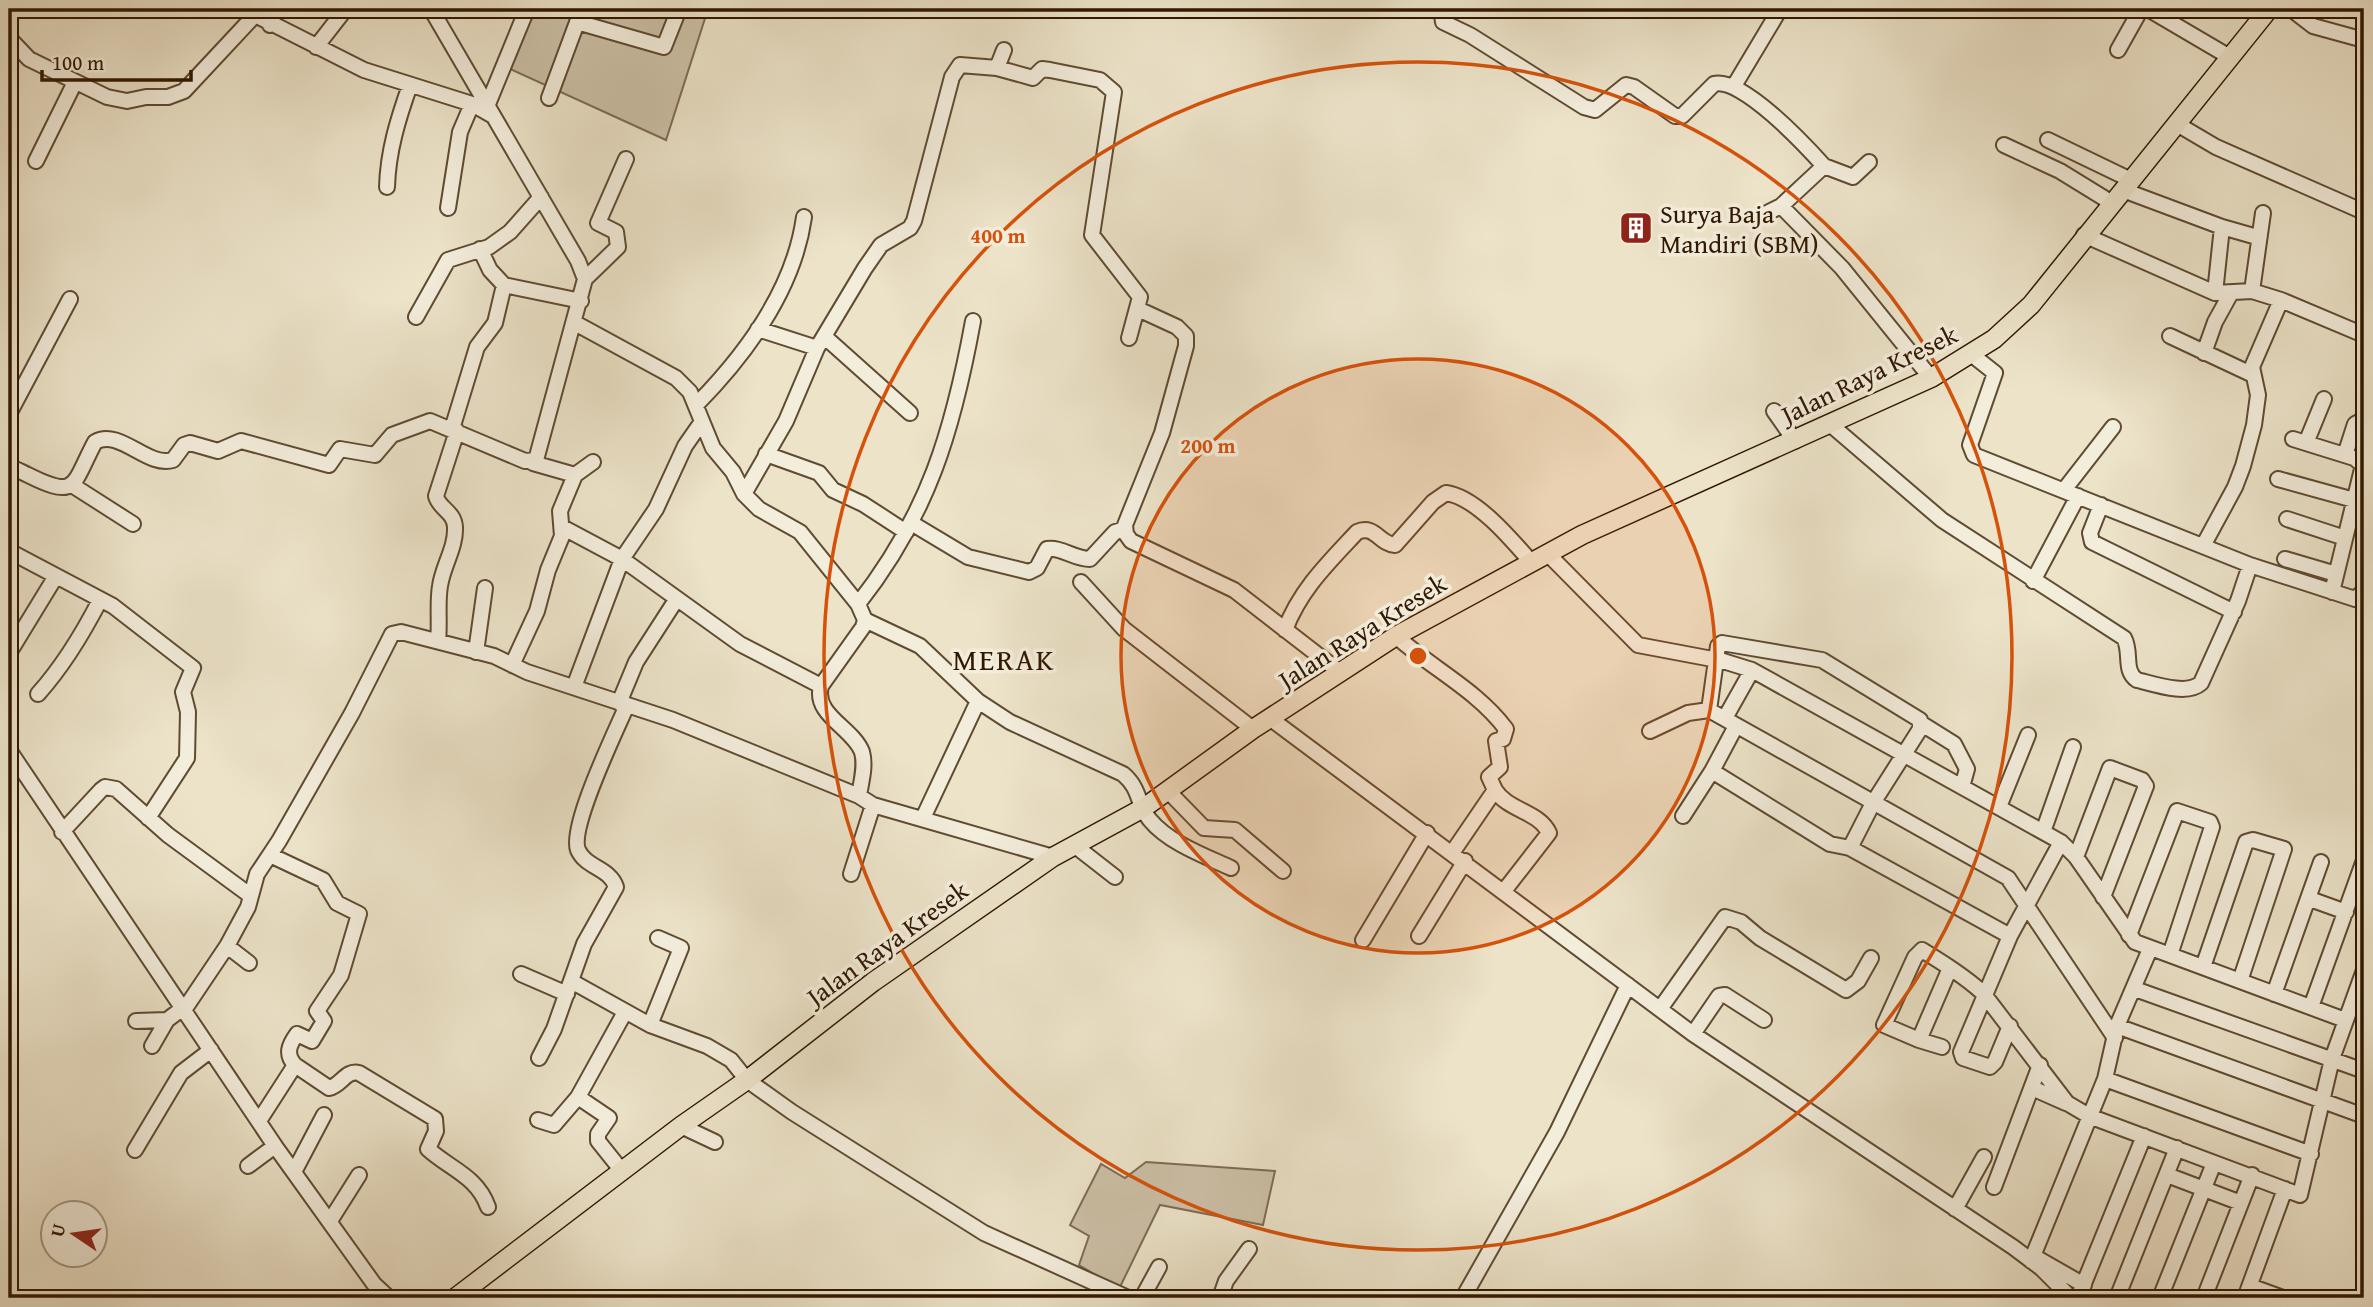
<svg xmlns="http://www.w3.org/2000/svg" width="2373" height="1307" font-family="'Gentium Book Plus',serif">
  <rect width="100%" height="100%" fill="#ece3c9"/>
  <filter id="stains"><feTurbulence type="fractalNoise" baseFrequency=".00286" numOctaves="4"/><feColorMatrix values="0 0 0 0 .2 0 0 0 0 .09 0 0 0 0 .02 0 0 0 .5 -.17"/></filter>
  <radialGradient id="worn" r=".72"><stop offset=".6" stop-color="#630" stop-opacity="0"/><stop offset="1" stop-color="#630" stop-opacity=".3"/></radialGradient>
  <path fill="#ccc0a7" stroke="#7e6c54" stroke-width="2" d="M524 9H708L666 140 510 69Z
    M1146 1162 1275 1171 1263 1225 1160 1205 1119 1289 1079 1265 1089 1236 1070 1225 1101 1164 1125 1178Z"/>
  <g fill="none" stroke-linecap="round" stroke-linejoin="round">
    <defs>
      <path id="minor" d="M1441 9 1443 22 1470 35 1584 107 1595 110 1626 85 1634 87 1675 116H1682L1714 84C1741 76 1806 146 1824 166L1781 206 1842 268 1931 378
        M2148 9 2228 56
        M2291 9 2313 26 2364 40
        M255 15 364 70 472 104 493 116
        M577 22 664 47 679 9
        M270 25 276 9
        M9 38 29 59 107 97 127 101 146 97H168L184 91 255 15 257 9
        M316 47 344 11
        M2118 50 2141 9
        M997 68 1004 50
        M1734 86 1780 9
        M549 98 582 9
        M488 104 527 9
        M2177 124 2216 147 2364 212
        M2048 140 2131 180
        M2004 145 2060 171 2112 203
        M36 161 74 84
        M1824 166 1853 177 1869 162
        M387 187C388 151 398 119 410 85
        M2123 190 2222 227 2257 237
        M448 208 460 132 472 104
        M1763 215 1781 206
        M2084 235 2215 293 2252 291 2281 300 2252 367 2258 395 2254 425 2243 466 2235 487 2203 546
        M585 279 618 247 616 232 598 223 626 159
        M504 285 581 301
        M2252 291 2263 213
        M2215 293 2222 227
        M2281 300 2364 335
        M1138 309 1177 327 1186 336V346L1162 433 1125 525 1126 534 1131 541 1234 590 1340 672
        M416 317 448 260 489 247 510 232 541 197
        M575 323 676 378 690 392 713 448 733 472 744 494 759 509 800 532 858 604 865 620 863 627 821 686C813 715 853 728 862 752 866 766 861 782 859 796
        M758 329 817 348
        M2170 336 2251 374
        M825 337 910 413
        M2204 353 2215 322 2231 293
        M1971 354 1995 373 1970 445 1974 455 2250 565 2355 599 2364 591
        M697 404C747 353 794 289 804 217
        M1774 411 1795 441
        M9 414 70 299
        M1831 425 1942 520 2124 638C2132 652 2123 671 2137 680 2154 684 2187 696 2201 683L2238 601 2250 565
        M452 429 477 347 495 323 504 285 490 270 480 249
        M2293 439 2354 458 2363 465 2332 592
        M2306 443 2324 399
        M766 454 819 473 833 490 863 504 906 532
        M2345 455 2355 424 2364 419
        M533 463 575 475
        M9 468C14 467 21 472 28 475 78 500 72 485 95 442 120 428 147 468 173 460L184 445 190 443 218 451 241 441 329 465 340 449 375 455 392 435 430 421 525 461 536 460 585 279 578 261 431 9
        M2278 479 2354 500
        M72 485 133 524
        M2064 490 2113 427
        M744 494 786 421 817 348 865 268 881 245 910 228 914 221 952 77 960 65 997 68 1033 78 1042 69 1050 70 1100 80 1114 92 1092 235 1140 297 1129 338
        M2101 505 2090 533 2092 542 2234 612
        M2287 519 2345 538
        M913 524 968 557 1029 572 1037 568 1047 549C1062 547 1074 559 1090 559L1115 532 1125 529
        M562 527 622 559 740 644 821 686
        M9 551 113 606 193 668 183 692 188 712 187 758 148 818
        M1547 553 1638 645 1723 661 1752 670 2061 842 2076 857 2135 942 2345 1020
        M2285 559 2336 574
        M2033 581 2078 496
        M1081 582 1124 629 1253 729
        M858 604C928 515 953 431 973 321
        M865 620 920 646 978 701 1010 722 1123 774C1141 789 1137 805 1150 820 1169 843 1205 856 1231 868
        M1285 630C1300 590 1328 563 1357 532 1375 524 1379 544 1395 545L1433 502 1446 493C1476 497 1512 540 1531 562
        M1396 636C1431 668 1477 690 1506 729L1503 739 1496 741 1500 767 1489 777 1495 790 1452 853
        M438 641C440 623 437 603 440 586 443 565 456 548 455 527 454 511 439 509 436 496L457 431
        M476 652 485 588
        M9 653 56 576
        M512 665 537 611 548 570 562 536 560 511 575 475 593 462
        M574 687 622 559 656 509 685 446 701 423
        M38 694C64 665 82 635 100 600
        M619 703 636 662 676 600
        M1725 718 1752 670
        M1271 719 1693 1034 2013 1247 2041 1268 2071 1298
        M1922 724 1954 744 1967 769 1962 787
        M1736 726 1712 771 1830 844 1850 848 2010 936
        M1650 731 1688 713 1709 710
        M9 750 275 1146 374 1284 389 1298
        M1495 790C1508 811 1539 811 1549 833L1504 891
        M1168 791 1204 828 1235 830 1283 871
        M1999 807 2028 735
        M1683 816 1712 771
        M923 818 978 701
        M62 832 101 790 105 787 116 789 168 835 251 896
        M2043 832 2073 747
        M1074 845 1115 877
        M1850 848 1873 803 1920 729V720L1822 660 1722 643 1718 646 1709 710 2008 878 2115 1038
        M270 855 323 880 337 903 359 914 341 975 317 1011 324 1021 312 1041 297 1034C289 1045 285 1054 295 1065
        M2076 857 2110 768 2142 780 2146 786 2103 897
        M851 874 873 805
        M2310 899 2346 912
        M2129 935 2177 811 2210 822 2212 827 2170 955
        M1419 936 1465 861
        M1363 940 1427 833
        M227 946 249 963
        M2203 967 2246 842 2253 840 2284 849 2240 981
        M1950 968 1919 1040 1884 1025 1915 957 1922 950C1943 963 1964 976 1983 993L2067 1103 2089 1116 2300 1195 2332 1059 2364 970
        M521 974 567 994
        M571 981 650 1025 707 1046 731 1060 747 1080 792 1112 984 1233 1128 1298
        M2135 989 2364 1071
        M2274 994 2321 862
        M2311 1007 2364 860
        M1660 1009 1725 917 1741 922 1760 938 1846 990 1858 981 1871 958
        M184 1010 227 946 248 907 257 874 279 841 352 713 392 634 401 632 494 656 527 672 673 720 859 796 873 805 1053 857
        M136 1021 167 1020
        M650 1025 681 948 658 938
        M2010 1026 1995 1062 1990 1067 1963 1058 1961 1052 2010 936 2061 842
        M2117 1026 2364 1116
        M1693 1034 1719 996 1725 995 1764 1020
        M1919 1040 1942 1047
        M152 1046 167 1020 183 1008
        M539 1058 554 1029 584 944 616 887C610 868 586 868 578 850 569 827 616 731 627 705
        M2105 1079 2311 1154
        M2032 1088 2066 1103
        M538 1120 554 1125 578 1097
        M259 1121 295 1065 329 1088C342 1085 345 1070 359 1073L435 1119 436 1131 428 1149C450 1169 477 1176 488 1207
        M681 1126 715 1142
        M135 1150 181 1073 211 1050
        M248 1166 275 1146
        M622 1171 598 1141V1134L609 1118 578 1097 625 1012
        M294 1172 324 1115
        M2167 1175 2241 1203
        M1994 1187 2040 1065
        M1955 1209 1984 1157
        M330 1221 359 1175
        M2037 1258 2084 1285
        M2031 1261 2105 1079 2117 1026 2150 949
        M2250 1286 2283 1298
        M1142 1298 1159 1267
        M1220 1298 1226 1281 1249 1249
        M1463 1298 1557 1132 1628 985
        M2078 1298 2144 1136
        M2117 1298 2177 1148
        M2160 1298 2214 1163
        M2204 1298 2252 1175
        M2245 1298 2285 1189"/>
      <path id="major" d="M455 1298 681 1126 747 1080 873 982 1053 857 1145 807 1253 729 1396 636 1582 535 1931 378 1994 339 2031 305 2269 9"/>
    </defs>
    <use href="#minor" stroke="#5f4b32" stroke-width="18"/>
    <use href="#major" stroke="#301800" stroke-width="21"/>
    <use href="#minor" stroke="#f3eddc" stroke-width="14"/>
    <use href="#major" stroke="#ece3c9" stroke-width="18"/>
  </g>
  <circle cx="1418" cy="656" r="297" fill="#d6520b" fill-opacity=".12"/>
  <g fill="none" stroke="#d6520b" stroke-width="3.5">
    <circle cx="1418" cy="656" r="297"/>
    <circle cx="1418" cy="656" r="594"/>
  </g>
  <defs>
    <symbol id="building-square" viewBox="-11 -11 22 22"><rect x="-9" y="-9" width="18" height="18" rx="4" fill="#8f2418" stroke="#f3eddc"/><path d="M-4-6H4V6H1V3H-1V6H-4ZM-2.5-4.3h1.7v1.8h-1.7ZM.8-4.3h1.7v1.8H.8ZM-2.5-1h1.7V.8h-1.7ZM.8-1h1.7V.8H.8Z" fill="#fff"/></symbol>
  </defs>
  <g fill-rule="evenodd">
    <use href="#building-square" x="1617" y="209" width="38" height="38"/>
  </g>
  <g text-anchor="middle" dominant-baseline="central" stroke-width="7" stroke-linejoin="round" paint-order="stroke">
    <g font-size="26" fill="#301800" stroke="#f3eddc" text-anchor="start">
      <text x="1660" y="213">Surya Baja<tspan x="1660" dy="30">Mandiri (SBM)</tspan></text>
    </g>
    <g font-size="26" fill="#301800" stroke="#f3eddc">
      <text transform="translate(1869 374) rotate(-26)">Jalan Raya Kresek</text>
      <text transform="translate(1362 631) rotate(-32)">Jalan Raya Kresek</text>
      <text transform="translate(887 943) rotate(-36)">Jalan Raya Kresek</text>
    </g>
    <g font-size="30" letter-spacing="2" fill="#301800" stroke="#f3eddc">
      <text x="1004" y="659">MERAK</text>
    </g>
  </g>
  <circle cx="1418" cy="656" r="10" fill="#d6520b" stroke="#f3eddc" stroke-width="3.5"/>
  <g font-size="21" text-anchor="middle" font-weight="bold" fill="#d6520b" stroke="#f3eddc" stroke-width="7" stroke-linejoin="round" paint-order="stroke">
    <text x="998" y="243">400 m</text>
    <text x="1208" y="453">200 m</text>
  </g>
  <rect width="2373" height="1307" fill="none" stroke="#ece3c9" stroke-width="35"/>
  <rect x="10" y="10" width="2352" height="1286" fill="none" stroke="#301800" stroke-width="3.5"/>
  <rect x="18" y="18" width="2338" height="1272" fill="none" stroke="#301800" stroke-width="2"/>
  <g transform="translate(74 1234) rotate(283)"><circle r="33" fill="#f3eddc" stroke="#a59884" stroke-width="2"/>
  <path d="M0-5L12 26L0 18L-12 26Z" fill="#8f2418"/>
  <text y="-10" font-size="19" font-weight="bold" text-anchor="middle" fill="#301800">U</text>
  </g>
  <path d="M42 70v10h149v-10" fill="none" stroke="#301800" stroke-width="3.5"/>
  <text x="52" y="70" font-size="21" fill="#301800" stroke="#f3eddc" stroke-width="5" paint-order="stroke">100 m</text>
  <rect width="100%" height="100%" filter="url(#stains)"/>
  <rect width="100%" height="100%" fill="url(#worn)"/>
</svg>
